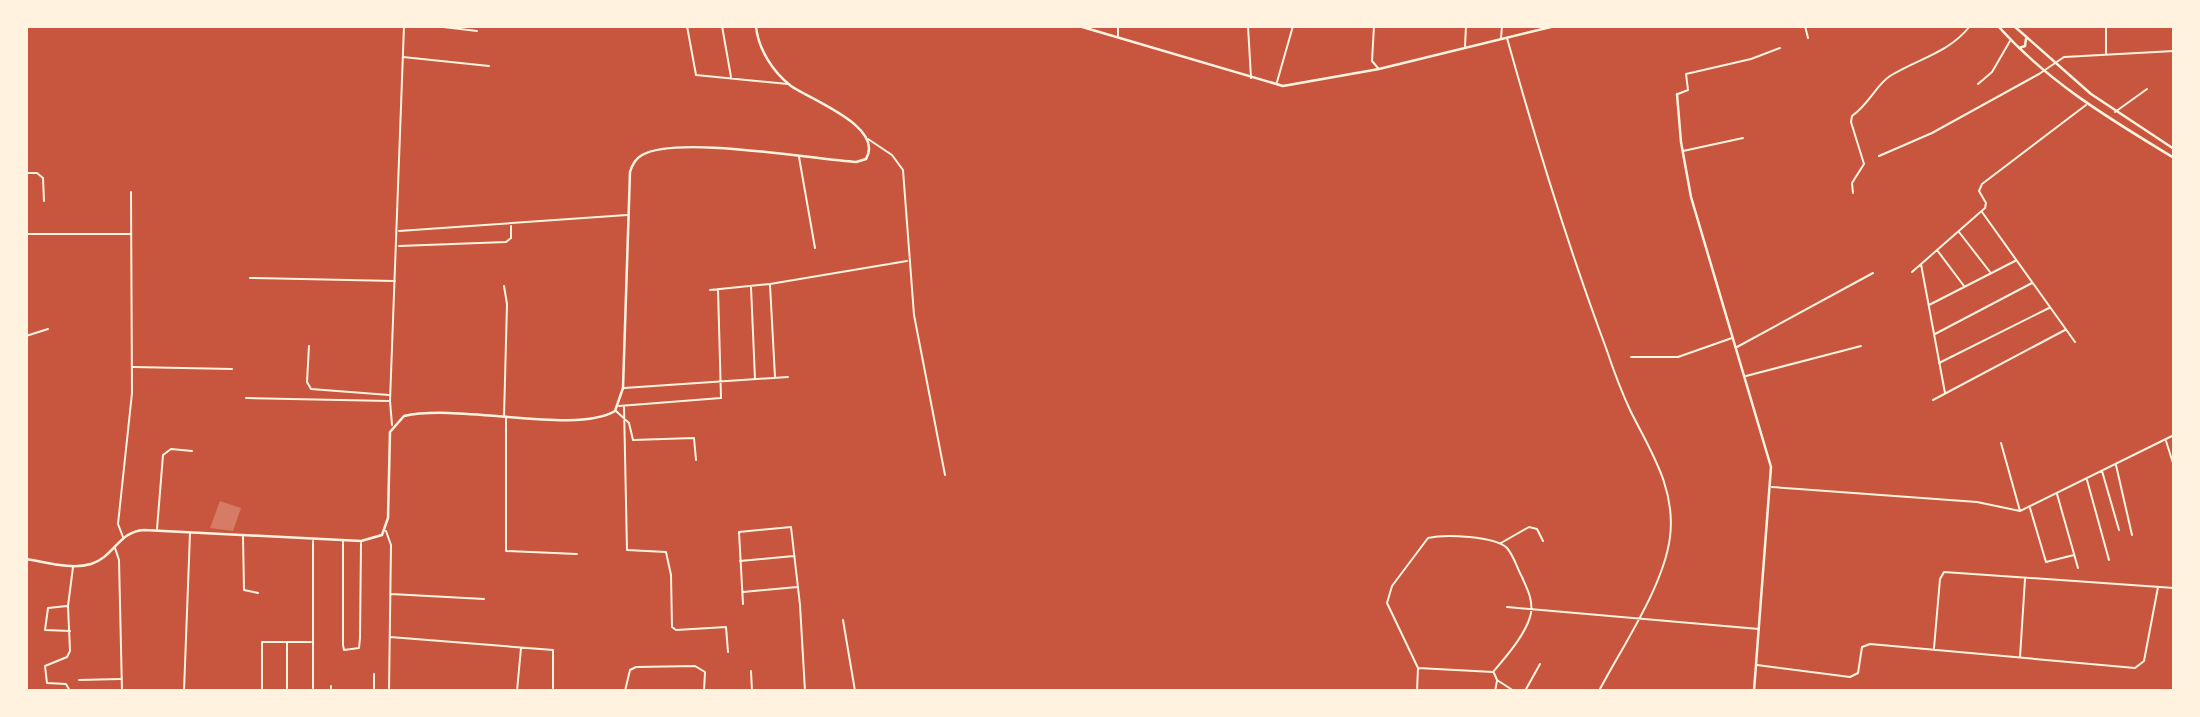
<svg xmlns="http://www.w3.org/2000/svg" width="2200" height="717" font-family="Overpass,sans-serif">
  <rect width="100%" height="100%" fill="#c8553d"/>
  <path fill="#d67c66" d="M220 501 241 508 233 531 210 528Z"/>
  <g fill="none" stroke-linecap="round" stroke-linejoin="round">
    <path stroke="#fff3e0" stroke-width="2" d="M435 26 477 31
      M687 26 696 75 788 84
      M722 26 731 77
      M1248 26 1251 78
      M1374 26 1372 61 1378 68
      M1805 26 1808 38
      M2106 26V53
      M1118 36V26
      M1501 38 1502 26
      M1507 38C1536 142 1568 246 1606 348 1613 369 1621 391 1631 412 1651 452 1676 489 1670 537 1664 586 1622 647 1599 691
      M1465 46 1466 26
      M403 57 489 66
      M1277 82 1293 26
      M1978 84 1992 72 2010 41
      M1678 94 1688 90 1686 74 1751 59 1780 48
      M2115 112 2147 89
      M868 139 892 155 903 170 914 315 945 475
      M1683 151 1743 138
      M1879 156 1932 133 2039 74 2064 57 2174 51
      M799 157 815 248
      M26 173H37L43 178 44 201
      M1853 193 1852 183 1864 164 1851 122 1852 116C1870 103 1876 85 1890 76 1917 59 1949 53 1970 26
      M1982 212 2075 342
      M399 231 627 215
      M1959 232 1990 272
      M26 234H130
      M399 246 506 242 511 238V226
      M1937 250 1964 286
      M1921 264 1945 393
      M1912 272 1985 208 1986 203 1979 191 1982 184 2086 105
      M250 278 395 281
      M770 285 775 377
      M504 286 507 304 504 417
      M751 287 755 379
      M710 290 770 284 907 261
      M1929 305 2015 261
      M1935 334 2032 283
      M26 336 48 329
      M309 346 307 382 311 389 389 395
      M1737 347 1873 273
      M1631 357H1678L1732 338
      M1939 363 2049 308
      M133 367 232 369
      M1746 376 1861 346
      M624 388 788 377
      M246 398 389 401
      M1933 400 2065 330
      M619 406 721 398 718 289
      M624 406 627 550 666 552 671 575 672 627 676 630 726 627 728 652
      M616 411 629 423 633 440 694 438 696 460
      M506 418V551L577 554
      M392 425 390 401 404 26
      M2166 441 2174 466
      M2001 443 2020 511 2174 435
      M2116 465 2132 535
      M2102 471 2119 530
      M2087 480 2109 560
      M1772 487 1977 502 2020 511
      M2057 494 2078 568
      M2030 508 2046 562 2074 555
      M157 529 163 455 171 449 192 451
      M386 531 391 545 389 691
      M123 537 118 524 132 393 131 192
      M243 537 244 590 258 593
      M343 541V645L344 650 359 648 360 638 361 543
      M1501 543 1529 527 1537 529 1543 541
      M115 548 119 560 122 691
      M740 561 794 556
      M743 592 797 587
      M391 594 484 599
      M743 604 739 532 791 527 800 605 805 691
      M67 606 48 608 45 630 70 631
      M1507 607 1759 629
      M843 620 855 691
      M390 637 553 650V691
      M1934 648 1940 579 1944 572 2174 588
      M2020 657 2025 579
      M1757 665 1850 677 1858 673 1862 647 1870 644 2135 668 2144 661 2158 587
      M751 671 752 691
      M1494 673 1497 680 1514 691
      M79 680 120 679
      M331 686V691
      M70 691 66 684 47 683 45 666 67 657 70 651 68 606 73 567
      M184 691 190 533
      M262 691V642H311
      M287 691V643
      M313 691V541
      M374 691V674
      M425 691H427
      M517 691 521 648
      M625 691 630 670 636 667 695 666 705 672 704 691
      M1417 691 1418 668 1387 603 1392 586 1428 538C1445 534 1495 536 1507 548 1514 556 1517 568 1522 577 1527 589 1533 599 1531 613 1527 633 1506 657 1493 672L1418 668
      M1495 691 1497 681
      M1525 691 1540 664"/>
    <path stroke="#fff3e0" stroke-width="2.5" d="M1079 26 1283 86 1379 69 1555 26
      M1677 94 1681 142 1691 197 1771 467 1754 691
      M26 559C46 562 71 570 91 564 114 557 119 531 144 530L361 541 382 535 388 518 390 432 404 416C459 403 576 435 615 411L623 388 630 172C632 165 635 159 642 155 677 135 811 159 856 162L866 159C885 127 811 100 791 86 773 72 758 49 756 26"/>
    <path stroke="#fff3e0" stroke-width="2.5" d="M1998 26C2049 83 2110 119 2174 158
      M2014 26 2091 94 2174 149
      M2019 48 2025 46 2026 39"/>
  </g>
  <rect width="2200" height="717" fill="none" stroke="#fff3e0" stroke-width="56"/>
</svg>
